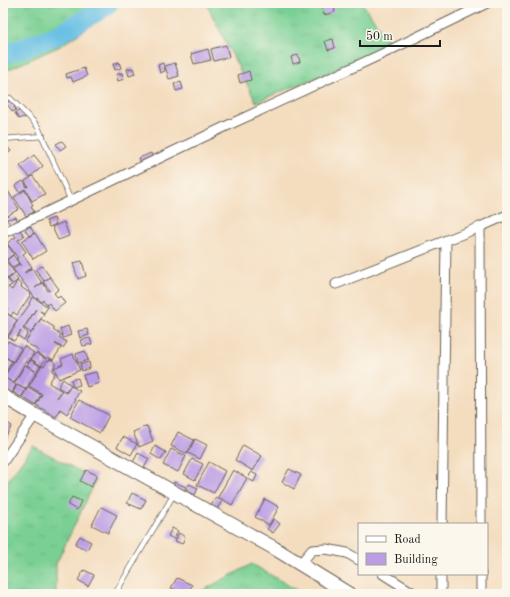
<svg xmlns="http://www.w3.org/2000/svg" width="510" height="597" font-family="'Old Standard TT',serif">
  <defs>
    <pattern id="grass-tufts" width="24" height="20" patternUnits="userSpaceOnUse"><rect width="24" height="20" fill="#7ad094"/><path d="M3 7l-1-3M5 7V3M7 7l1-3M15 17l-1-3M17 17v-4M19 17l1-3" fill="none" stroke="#69b27f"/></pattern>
  </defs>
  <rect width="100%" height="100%" fill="#fbf7ec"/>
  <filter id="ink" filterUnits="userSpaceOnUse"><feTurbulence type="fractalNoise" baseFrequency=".025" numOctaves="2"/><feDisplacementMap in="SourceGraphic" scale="8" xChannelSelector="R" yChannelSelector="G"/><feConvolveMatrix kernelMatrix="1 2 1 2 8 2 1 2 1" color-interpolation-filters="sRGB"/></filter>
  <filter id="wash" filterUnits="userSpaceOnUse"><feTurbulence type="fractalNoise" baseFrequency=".012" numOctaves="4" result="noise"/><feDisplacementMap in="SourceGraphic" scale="16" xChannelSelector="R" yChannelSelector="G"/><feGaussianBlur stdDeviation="0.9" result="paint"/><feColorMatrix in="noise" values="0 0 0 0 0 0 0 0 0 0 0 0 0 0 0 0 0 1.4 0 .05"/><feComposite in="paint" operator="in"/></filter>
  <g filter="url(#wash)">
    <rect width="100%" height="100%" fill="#f4ddbf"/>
    <path fill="url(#grass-tufts)" stroke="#4b7658" d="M3 3H119L112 12 60 46 3 72Z
      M206 3H362L393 46 256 102Z
      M33 446 96 480 56 564V594H3V487Z
      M252 564 303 594H196Z"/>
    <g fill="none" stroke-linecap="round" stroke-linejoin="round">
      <path stroke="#66c0e4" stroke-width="19" d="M3 55 57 35 104 8 109 3"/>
    </g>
    <g id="blocks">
      <path fill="#bb9de5" d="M324 3H333L335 12 324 15 320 4Z
        M333 39 335 48 328 50 325 41Z
        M226 45 229 57 214 61 211 49Z
        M208 49 211 60 194 64 191 54Z
        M298 55 300 62 293 64 291 57Z
        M119 62 121 68 115 70 113 64Z
        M163 63 165 71 160 73 158 65Z
        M175 63 179 76 169 79 165 66Z
        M84 68 87 76 73 82 71 77 67 78 66 74Z
        M133 68 135 74 129 76 127 69Z
        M249 71 251 80 240 83 238 75Z
        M122 73 124 79 118 81 116 75Z
        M181 82 183 89 176 91 174 84Z
        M11 100 15 107H14L16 110 13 112 6 103Z
        M21 110 26 117 24 118 23 117 19 119 15 113Z
        M62 141 66 146 60 150 56 144Z
        M5 144 11 151 5 156 3 153V146Z
        M151 153 154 160 142 166 139 158Z
        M34 155 43 166 30 177 20 166Z
        M33 176 45 194 32 201 25 189 19 192 15 186 23 181 27 187H28L25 181Z
        M3 183 19 209 3 218Z
        M25 190 33 205 31 206 34 212 26 216 14 197Z
        M16 217 18 222 10 225 7 219Z
        M54 218 56 224 49 227 46 221Z
        M64 222 69 236 58 240 52 227Z
        M30 226 34 233 29 236 25 230Z
        M19 228 24 236 18 240 26 252 23 254 32 267 25 272V273L32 268 42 283 35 288 43 283 48 291 50 290 43 282 50 277 59 289 54 293 58 298 60 296 65 303 55 311 49 303 47 305 43 300 41 302 38 298 36 299 13 269 19 264 21 266 16 259 18 258 7 243 16 237 13 232Z
        M35 233 46 251 33 259 22 241Z
        M5 242 14 254 6 260 3 256V244Z
        M13 255 19 263 12 268 7 260Z
        M5 260 15 273 7 279 3 272V261Z
        M82 261 86 276 78 279 73 263Z
        M42 266 50 277 44 281 36 270Z
        M14 275 18 280 13 284 8 279Z
        M7 279 12 285 8 287 12 290 17 281 22 285 21 287 31 294 17 315 13 312 11 316 5 312 8 308 3 306 7 300 3 298V294L7 288 3 291V283Z
        M33 297 48 307 44 313 40 311 44 314 31 333 24 328 36 309 23 329 28 333 24 340 18 336 21 331 14 341 8 337 15 327 14 326 30 304 29 303Z
        M3 311 17 320 6 339 3 337Z
        M41 319 54 327 53 330 61 335 59 337 67 342 63 348 55 343V344L61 348 53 360 48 357 47 359 38 353 39 351 25 342Z
        M68 326 71 335 63 338 60 329Z
        M87 329 89 335 80 338 78 331Z
        M90 338 92 344 83 346 81 340Z
        M8 341 21 348 13 362 3 355V349Z
        M24 346 34 353 28 363 26 361 14 383 7 379 16 385 12 393 3 388V377H4Z
        M85 351 88 360 78 363 76 354Z
        M36 353 46 359 41 366 31 359Z
        M73 354 80 370 59 379 54 368 63 364 61 359Z
        M3 356 12 361 5 374 3 373Z
        M50 359 56 363 52 371 55 373 49 383 62 391 57 398 62 391 66 393 71 386 80 391 75 399H76L67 414 60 409 59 410 60 411 56 417 36 405 42 394 29 386 42 365 44 366 48 360 49 361Z
        M31 360 40 366 26 389 15 382 25 365 35 371 27 365Z
        M89 362 90 368 82 371 80 364Z
        M96 372 99 383 87 387 83 375Z
        M78 378 80 385 73 387 71 380Z
        M63 379 71 385 66 392 58 387Z
        M17 385 26 390 21 397 13 392Z
        M28 387 41 395 35 405 22 397Z
        M79 400 109 415 100 433 70 417Z
        M3 420 12 426 3 441Z
        M147 426 153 441 139 447 133 432Z
        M178 432 194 440 187 454 171 446Z
        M123 437 137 444 131 455 117 447Z
        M195 439 207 445 200 459 188 453Z
        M243 445 262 456 253 471 235 460Z
        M155 446 166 452 161 460 151 454Z
        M171 449 186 456 178 472 163 465Z
        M138 453 149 459 144 468 133 462Z
        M192 459 203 464 195 480 184 474Z
        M209 462 225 471 214 493 197 485Z
        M289 469 301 475 294 489 282 482Z
        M86 470 97 475 91 487 80 481Z
        M233 470 247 478 232 505 218 497Z
        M251 472 257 475 254 482 248 479Z
        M174 482 186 487 182 494 171 489Z
        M189 484 198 488 195 495 186 490Z
        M132 493 146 500 141 509 127 503Z
        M72 497 81 501 77 510 68 505Z
        M216 497 222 501 217 509 211 506Z
        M265 499 279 507 269 525 255 517Z
        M101 507 117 515 108 533 92 525Z
        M274 519 280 524 273 533 267 529Z
        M172 528 178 531 174 539 168 536Z
        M179 533 185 537 182 544 175 541Z
        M80 536 91 542 87 550 75 544Z
        M84 570 94 575 88 586 78 580Z
        M177 578 192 585 188 594H174L176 590 171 588Z"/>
    </g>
  </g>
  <g filter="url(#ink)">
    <use href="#blocks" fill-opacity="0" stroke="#686055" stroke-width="1"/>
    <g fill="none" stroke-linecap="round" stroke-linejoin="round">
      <defs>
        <path id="lane" d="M10 98 33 121 38 127 71 201
          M3 139 43 136
          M115 594 174 494"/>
        <path id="street" d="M480 227 481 524
          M3 233 235 122 382 54 487 3
          M336 284 480 227 507 215
          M3 462 35 415
          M442 524 446 240
          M300 564 312 550 326 549 347 553 359 560
          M383 574 415 594
          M481 574V594
          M441 594V574"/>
        <path id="secondary" d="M3 396 35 415 274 548 349 594"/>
      </defs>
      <use href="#lane" stroke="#686055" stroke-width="6"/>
      <use href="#street" stroke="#686055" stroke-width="11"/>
      <use href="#secondary" stroke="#686055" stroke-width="15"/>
      <use href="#lane" stroke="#fff" stroke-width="4.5"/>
      <use href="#street" stroke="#fff" stroke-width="9"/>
      <use href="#secondary" stroke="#fff" stroke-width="13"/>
    </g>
  </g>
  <rect width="510" height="597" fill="none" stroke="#fbf7ec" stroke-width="16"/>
  <rect x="358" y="523" width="130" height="52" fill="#fbf7ec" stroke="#a29f99"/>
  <rect x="366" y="536" width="20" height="6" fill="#ffffff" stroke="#a29f99"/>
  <text x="394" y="543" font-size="12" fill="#1c1c1c">Road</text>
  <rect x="366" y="553" width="20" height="12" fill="#bb9de5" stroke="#a29f99"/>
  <text x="394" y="563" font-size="12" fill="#1c1c1c">Building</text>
  <path d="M360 40v6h80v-6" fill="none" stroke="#1c1c1c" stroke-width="2"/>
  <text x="366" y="40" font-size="12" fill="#1c1c1c" stroke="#fbf7ec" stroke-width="3" paint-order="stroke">50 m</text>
</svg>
